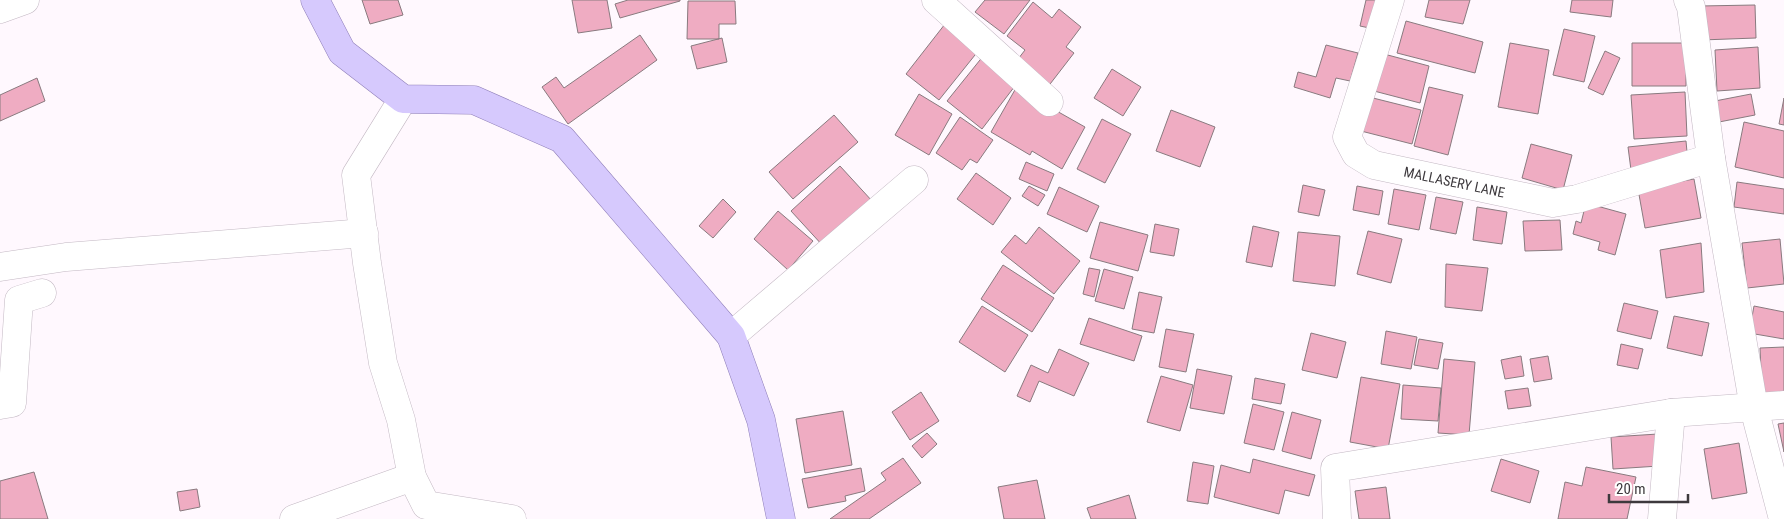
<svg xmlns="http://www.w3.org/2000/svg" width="1784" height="519" font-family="'Roboto Condensed',sans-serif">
  <rect width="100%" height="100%" fill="#fff8fe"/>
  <path fill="#efacc2" stroke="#897a7f" d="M362 0H398L403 15 370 24Z
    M572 0H607L612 28 578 33Z
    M628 0H680V1L620 18 615 4Z
    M985 0H1030L1004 34 975 12Z
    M1366 0H1376L1374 29 1360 26Z
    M1429 0H1470L1463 24 1425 17Z
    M1572 0H1613L1611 17 1570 12Z
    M688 1H735L736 24H719V39H687Z
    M1033 2 1052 18 1059 9 1081 27 1066 47 1074 53 1047 88 1015 63 1025 50 1007 36Z
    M1755 5 1756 38 1701 40 1700 6Z
    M1406 21 1483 42 1475 73 1397 53Z
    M945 24 979 50 939 100 906 74Z
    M1564 29 1595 36 1584 82 1553 75Z
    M640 35 657 60 568 124 542 87 556 77 564 88Z
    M722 38 727 62 697 69 691 46Z
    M1510 43 1549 50 1538 114 1498 107Z
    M1632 43H1686V86H1632Z
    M1326 45 1358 53 1350 81 1336 78 1330 98 1294 87 1298 72 1316 77Z
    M1758 47 1760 88 1717 91 1715 50Z
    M1605 51 1620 58 1603 95 1588 88Z
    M1384 54 1429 66 1420 103 1374 91Z
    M984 55 1018 82 982 129 947 101Z
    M1112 69 1141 87 1123 116 1094 98Z
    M37 78 45 101 0 121V95Z
    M1429 87 1463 95 1448 155 1414 146Z
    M1016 88 1085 127 1062 169 1032 151 1030 155 991 132Z
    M1685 92 1687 136 1634 139 1631 95Z
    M919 94 952 114 929 155 895 135Z
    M1751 94 1755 115 1719 122 1715 101Z
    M1369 97 1421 110 1412 144 1361 131Z
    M1784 98V125L1779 124Z
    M1171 110 1215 127 1200 167 1156 151Z
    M834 115 858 142 793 199 769 172Z
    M960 117 993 140 977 163 970 159 962 170 936 153Z
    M1102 119 1131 134 1105 183 1077 169Z
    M1744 122 1784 131V178L1735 167Z
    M1686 141 1688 163 1631 170 1628 147Z
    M1531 144 1572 155 1563 190 1522 178Z
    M1026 162 1054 174 1047 191 1019 179Z
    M840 166 873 202 824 247 791 211Z
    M976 173 1011 198 993 225 957 199Z
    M1694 179 1701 218 1645 228 1638 189Z
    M1737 182 1784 189V214L1734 207Z
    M1303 185 1325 190 1319 216 1298 212Z
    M1029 186 1045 195 1038 206 1022 196Z
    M1357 186 1383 191 1379 215 1353 210Z
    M1059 187 1099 206 1087 232 1047 214Z
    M1394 189 1426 195 1419 230 1388 224Z
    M1436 197 1463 202 1456 234 1430 229Z
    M723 199 736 212 713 238 699 226Z
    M1586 203 1626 214 1615 255 1598 250 1600 242 1573 234 1576 221 1581 223Z
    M1477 207 1507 212 1502 244 1473 240Z
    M778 211 813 241 788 270 754 239Z
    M1560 220 1562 250 1525 251 1523 221Z
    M1100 222 1148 235 1138 271 1090 258Z
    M1155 224 1179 229 1174 256 1150 252Z
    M1253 226 1279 232 1272 267 1246 262Z
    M1039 227 1080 261 1054 294 1001 252 1015 235 1026 244Z
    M1368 231 1402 239 1391 283 1357 274Z
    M1298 232 1340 236 1335 286 1293 281Z
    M1780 239 1784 284 1747 288 1742 243Z
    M1701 243 1704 292 1666 298 1660 250Z
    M1446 264 1488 268 1482 311 1445 307Z
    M1003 265 1054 298 1032 332 981 299Z
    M1089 268 1100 270 1094 297 1083 294Z
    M1104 269 1133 277 1124 309 1095 301Z
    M1139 292 1162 297 1154 333 1132 329Z
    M1624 303 1658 311 1651 339 1617 331Z
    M982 306 1028 335 1005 372 959 342Z
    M1754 306 1784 312V339L1749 333Z
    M1674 316 1709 323 1702 356 1667 348Z
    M1089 318 1142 336 1134 361 1080 344Z
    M1166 329 1194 334 1186 372 1159 367Z
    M1386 331 1417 337 1411 369 1381 364Z
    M1311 333 1346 342 1337 378 1302 370Z
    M1419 339 1443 343 1438 369 1414 365Z
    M1621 344 1643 349 1638 369 1617 365Z
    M1784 347V393L1762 394 1760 348Z
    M1059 349 1089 363 1074 396 1039 381 1030 402 1017 396 1031 365 1048 373Z
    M1521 356 1524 376 1505 379 1501 360Z
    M1548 356 1552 379 1534 382 1530 359Z
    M1444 359 1475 362 1469 435 1438 433Z
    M1197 369 1232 376 1224 414 1190 408Z
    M1161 376 1193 385 1180 431 1147 422Z
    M1361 377 1400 384 1388 449 1350 442Z
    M1255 378 1285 384 1281 404 1252 399Z
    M1403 385 1441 388 1438 421 1401 419Z
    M1528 388 1531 406 1508 409 1505 391Z
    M921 392 939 421 910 440 892 412Z
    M1253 404 1284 412 1274 450 1244 443Z
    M843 411 852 465 805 473 796 419Z
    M1292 412 1321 420 1311 459 1282 451Z
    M1784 423V452L1778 424Z
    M927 433 937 444 922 458 912 446Z
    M1658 434 1659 466 1613 469 1611 437Z
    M1739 443 1747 493 1712 499 1704 449Z
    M903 458 921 483 869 519H830L886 480 881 473Z
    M1253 459 1315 475 1309 496 1285 490 1279 514 1214 497 1221 465 1250 473Z
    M1501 459 1539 471 1530 503 1491 491Z
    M1193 462 1214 466 1208 504 1187 501Z
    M1586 467 1636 477 1627 519H1558L1565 482 1582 486Z
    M861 468 865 491 845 496 846 501 808 508 802 479Z
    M34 472 48 519H0V481Z
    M1037 480 1045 519H1004L998 487Z
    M1386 487 1390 519H1359L1355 491Z
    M197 489 200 507 180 511 177 492Z
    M1129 495 1136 519H1091L1087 508Z"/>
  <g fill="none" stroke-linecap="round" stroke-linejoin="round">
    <defs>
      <g id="minor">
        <path d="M936 0 1049 102"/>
        <path id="s1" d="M1390 0 1347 137 1356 154 1374 165 1553 203 1577 199 1711 158"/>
        <path d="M1688 0 1691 7 1711 158 1754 408 1783 519"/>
        <path d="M0 9 25 0"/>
        <path d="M403 99 356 175 367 263 383 363 401 420 412 477 426 505 512 519"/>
        <path d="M0 267 66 257 364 233"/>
        <path d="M731 336 914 180"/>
        <path d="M0 405 12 403 19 300 42 293"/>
        <path d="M294 519 412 477"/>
        <path d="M1337 519 1335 468 1671 413 1784 405"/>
        <path d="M1662 519 1671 413"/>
      </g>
      <path id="major" d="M315 0 342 52 403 99 474 100 562 139 731 336 761 420 781 519"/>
    </defs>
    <use href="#minor" stroke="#c3b8c3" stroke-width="29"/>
    <use href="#major" stroke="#8f7fb8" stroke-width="29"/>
    <use href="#minor" stroke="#fff" stroke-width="28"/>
    <use href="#major" stroke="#d6c9fd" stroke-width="28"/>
  </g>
  <g text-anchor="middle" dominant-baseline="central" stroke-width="5" stroke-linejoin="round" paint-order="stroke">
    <g font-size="14" fill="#3d393d" stroke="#fff">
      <text stroke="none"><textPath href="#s1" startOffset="266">MALLASERY LANE</textPath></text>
    </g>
  </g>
  <path d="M1609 494v8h79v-8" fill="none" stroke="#3d393d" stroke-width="2.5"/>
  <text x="1616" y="494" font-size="15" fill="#3d393d" stroke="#ffffff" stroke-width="4" paint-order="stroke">20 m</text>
</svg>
